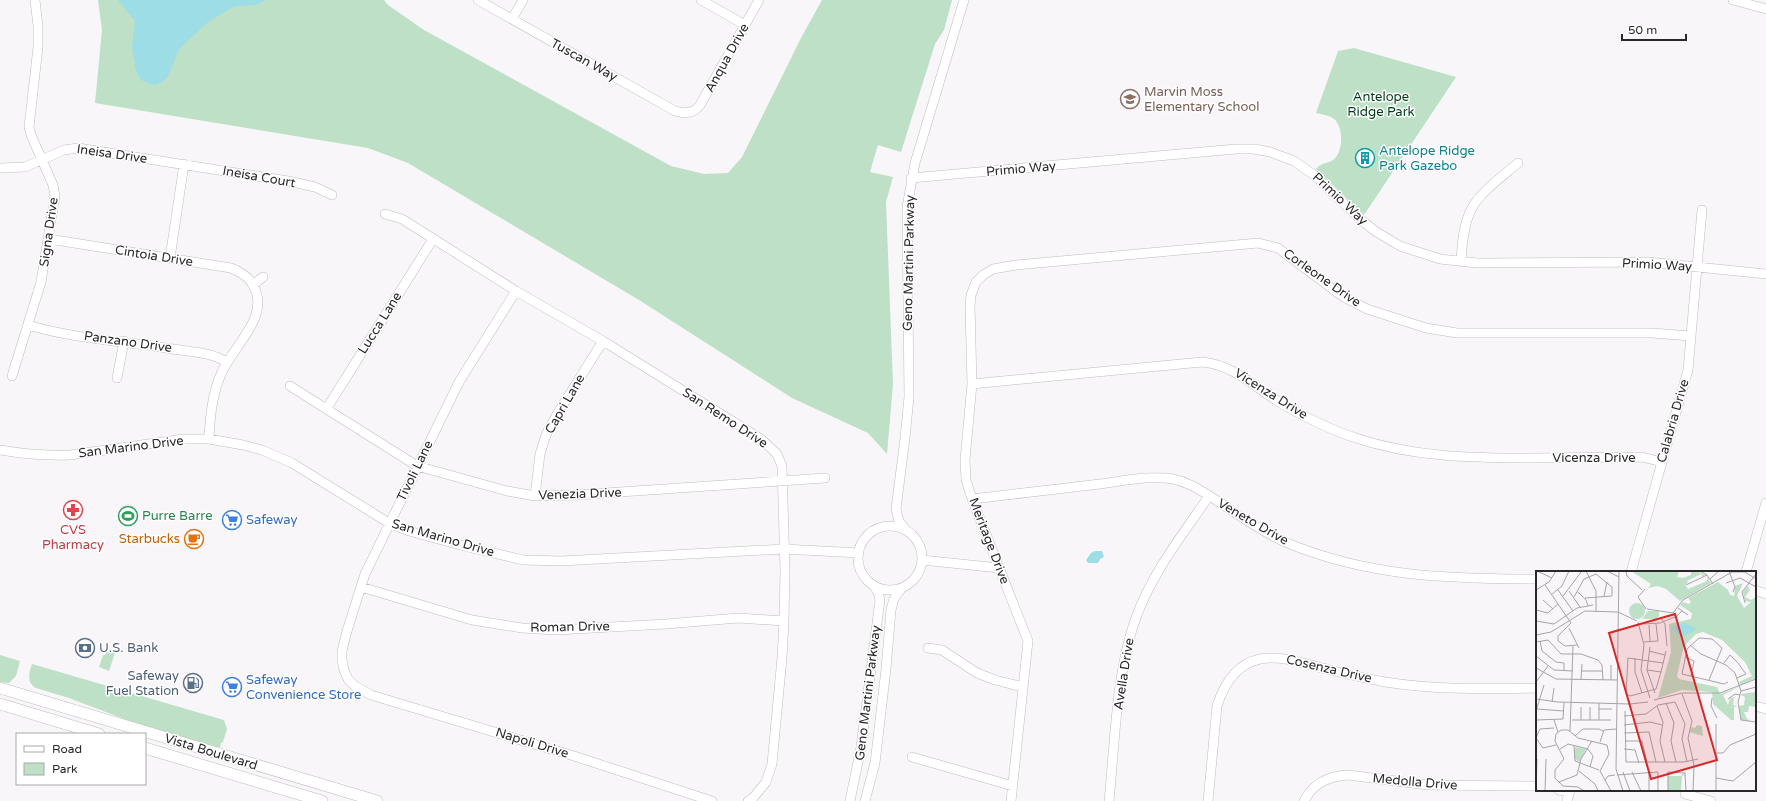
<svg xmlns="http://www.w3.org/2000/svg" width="1766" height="801" font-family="'Varela Round',sans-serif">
  <rect width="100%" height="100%" fill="#f9f6f9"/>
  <path fill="#bde0c6" d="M98 0H384L388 5 424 30 671 166 704 174 728 173 742 157 801 38 822 0H952L944 30 935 44 901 152 878 145 870 172 893 177 886 202 893 384 887 454 868 433 792 398 639 300 408 163 368 148 95 103 102 30Z
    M1354 48 1456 77 1364 215 1316 169C1322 161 1330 165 1336 157 1344 147 1343 122 1331 117 1327 115 1321 114 1316 113L1338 51Z
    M107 650 115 653 109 671 99 667 103 655H105Z
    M0 655 20 661 16 676 9 683 0 682Z
    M32 664 224 720 227 729 223 742 221 743 220 747H215L132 722 69 698 36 688C26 682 29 673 32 664Z"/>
  <path fill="#9ddde5" d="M118 0H266L256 5 238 6 233 7 208 22 179 49 168 76 162 82 155 85 150 84 141 80 136 71 132 47 135 21Z
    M1095 551H1102L1104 557 1100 559 1098 563H1088L1086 560 1091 553Z"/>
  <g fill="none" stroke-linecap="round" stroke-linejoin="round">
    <defs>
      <path id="minor" d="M478 0 675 111C685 114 694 114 700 105L759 0
        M701 0 745 25
        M1733 0 1766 9
        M512 19 523 0
        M0 168 25 167 64 150 78 148 288 181 315 187 332 195
        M911 178 1236 149H1254L1270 152 1294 161 1314 175 1360 219 1375 231 1400 246 1440 259 1477 263 1648 262 1766 274
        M385 214 402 219 516 291 603 341 761 439 777 454 782 466 785 569 784 621 782 658 772 764 766 782 753 798 748 801
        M49 239 231 268C241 272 250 277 254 287 270 318 232 347 221 374 212 395 210 417 209 439
        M170 258 184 164
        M1461 262C1464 203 1475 199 1518 163
        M253 285 263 277
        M516 291 459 382 365 574 347 631 342 651V660L344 670 348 679 355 686 371 695 574 756 712 801
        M28 325C74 339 126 341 173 349 191 352 211 352 226 362
        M12 376 41 282 55 196 53 185 31 135 29 127 38 47V26L35 0
        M117 378 124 341
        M972 384 1202 362C1236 365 1256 389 1284 405 1307 418 1331 430 1356 438 1413 457 1470 458 1530 458 1567 458 1605 457 1642 457L1662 462
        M290 386 417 466 507 491 535 496 576 495 825 478
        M327 408 433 239
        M0 450C23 454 46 456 70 455L184 439H209L243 445 262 450 292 463 389 523 409 531 464 546 523 560 561 561 784 549 859 553
        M535 496 540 454 546 435 556 416 603 341
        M972 499C1014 494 1058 489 1100 484 1124 481 1149 475 1173 479 1188 482 1200 490 1213 498 1236 513 1260 531 1285 542 1368 577 1449 579 1537 579
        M858 558a32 32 0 1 1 64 0a32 32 0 1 1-64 0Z
        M906 530 899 521 896 509 905 438 909 397 907 207 915 163 964 0
        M922 560 999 568
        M1631 572 1688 370 1702 210
        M1746 572 1766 503
        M361 587 472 620 522 628 556 630 666 624 738 618 784 621
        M1755 590 1766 594
        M928 648 942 650 977 673 995 680 1023 687
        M1755 706 1766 709
        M912 757 1013 786
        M1559 790 1569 792
        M1685 794 1711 801
        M850 801 861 747 880 600 878 592 874 586
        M865 801 875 763 886 669 891 610 894 599 901 589
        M1011 801 1028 641 972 499 966 480 965 460 972 384 970 306 971 295 976 282 983 275 993 269 1016 265 1258 243 1278 248 1342 296 1367 309 1426 328 1457 333H1652L1691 336
        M1109 801C1115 742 1116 670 1137 615 1153 572 1183 534 1209 496
        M1208 801 1217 706C1224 684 1236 664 1260 659 1283 655 1304 664 1326 669 1345 674 1365 678 1385 682 1435 690 1486 689 1537 688
        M1304 801C1313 783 1330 776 1348 775L1428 785 1537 786
        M1567 801 1570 790"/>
      <path id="major" d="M0 688 377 801
        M0 704 99 734
        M145 748 322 801"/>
    </defs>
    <use href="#minor" stroke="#bfbcc0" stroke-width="10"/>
    <use href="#major" stroke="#bfbcc0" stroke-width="12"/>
    <use href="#minor" stroke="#fff" stroke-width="9"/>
    <use href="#major" stroke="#fff" stroke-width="11"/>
  </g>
  <defs>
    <symbol id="school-ring" viewBox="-11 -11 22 22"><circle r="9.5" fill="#fff" stroke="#8d6e63" stroke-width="1.5"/><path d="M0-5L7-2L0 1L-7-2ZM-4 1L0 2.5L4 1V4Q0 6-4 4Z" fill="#8d6e63"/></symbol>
    <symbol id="building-ring" viewBox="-11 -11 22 22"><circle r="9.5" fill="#fff" stroke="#0f9aa8" stroke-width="1.5"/><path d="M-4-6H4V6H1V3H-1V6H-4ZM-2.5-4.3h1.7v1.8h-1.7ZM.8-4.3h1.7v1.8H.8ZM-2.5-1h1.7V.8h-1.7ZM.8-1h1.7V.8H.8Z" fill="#0f9aa8"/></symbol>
    <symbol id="pharmacy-ring" viewBox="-11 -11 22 22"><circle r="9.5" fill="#fff" stroke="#e0444e" stroke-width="1.5"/><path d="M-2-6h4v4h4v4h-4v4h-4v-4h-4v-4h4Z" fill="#e0444e"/></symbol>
    <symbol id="stadium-ring" viewBox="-11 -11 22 22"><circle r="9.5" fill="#fff" stroke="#2e9e5b" stroke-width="1.5"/><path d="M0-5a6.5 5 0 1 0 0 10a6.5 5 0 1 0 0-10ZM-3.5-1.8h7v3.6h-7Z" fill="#2e9e5b"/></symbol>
    <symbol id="supermarket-ring" viewBox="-11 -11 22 22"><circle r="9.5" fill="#fff" stroke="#3f7fe0" stroke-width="1.5"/><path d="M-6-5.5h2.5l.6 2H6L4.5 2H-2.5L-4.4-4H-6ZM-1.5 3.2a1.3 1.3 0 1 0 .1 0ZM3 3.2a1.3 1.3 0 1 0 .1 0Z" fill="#3f7fe0"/></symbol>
    <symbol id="cafe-ring" viewBox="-11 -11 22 22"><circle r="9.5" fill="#fff" stroke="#e8710a" stroke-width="1.5"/><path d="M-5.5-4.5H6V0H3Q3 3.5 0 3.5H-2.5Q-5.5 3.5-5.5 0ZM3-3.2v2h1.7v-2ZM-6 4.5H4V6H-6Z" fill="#e8710a"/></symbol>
    <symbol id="bank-ring" viewBox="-11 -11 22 22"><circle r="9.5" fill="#fff" stroke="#5c6f8a" stroke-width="1.5"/><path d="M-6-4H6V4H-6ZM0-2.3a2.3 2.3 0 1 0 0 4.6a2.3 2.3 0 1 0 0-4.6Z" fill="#5c6f8a"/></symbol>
    <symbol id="fuel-ring" viewBox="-11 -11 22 22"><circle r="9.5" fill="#fff" stroke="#5c6f8a" stroke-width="1.5"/><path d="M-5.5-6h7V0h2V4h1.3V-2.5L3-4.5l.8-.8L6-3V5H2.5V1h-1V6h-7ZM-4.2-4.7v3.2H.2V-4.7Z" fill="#5c6f8a"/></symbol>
  </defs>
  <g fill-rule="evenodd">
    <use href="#school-ring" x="1119" y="88" width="22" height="22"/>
    <use href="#building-ring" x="1354" y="147" width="22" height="22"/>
    <use href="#pharmacy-ring" x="62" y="499" width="22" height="22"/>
    <use href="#stadium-ring" x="117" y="505" width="22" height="22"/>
    <use href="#supermarket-ring" x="221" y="509" width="22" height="22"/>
    <use href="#cafe-ring" x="183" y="528" width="22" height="22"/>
    <use href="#bank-ring" x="74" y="637" width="22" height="22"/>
    <use href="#fuel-ring" x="182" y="672" width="22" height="22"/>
    <use href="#supermarket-ring" x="221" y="676" width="22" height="22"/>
  </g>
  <g text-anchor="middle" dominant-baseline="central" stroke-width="3" stroke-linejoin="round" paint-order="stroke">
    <g font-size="13" fill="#292829" stroke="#fff">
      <text transform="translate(727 58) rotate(-61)">Anqua Drive</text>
      <text transform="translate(584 60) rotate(29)">Tuscan Way</text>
      <text transform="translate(112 154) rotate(8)">Ineisa Drive</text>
      <text transform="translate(1021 169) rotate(-5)">Primio Way</text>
      <text transform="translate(259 177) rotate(10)">Ineisa Court</text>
      <text transform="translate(1340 199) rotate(43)">Primio Way</text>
      <text transform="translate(49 232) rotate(-82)">Signa Drive</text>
      <text transform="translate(154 256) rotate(9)">Cintoia Drive</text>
      <text transform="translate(909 263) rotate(-89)">Geno Martini Parkway</text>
      <text transform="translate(1657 265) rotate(3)">Primio Way</text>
      <text transform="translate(1322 278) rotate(35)">Corleone Drive</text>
      <text transform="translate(380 323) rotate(-58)">Lucca Lane</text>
      <text transform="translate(128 342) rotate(8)">Panzano Drive</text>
      <text transform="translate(1271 394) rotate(32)">Vicenza Drive</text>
      <text transform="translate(565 404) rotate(-60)">Capri Lane</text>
      <text transform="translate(725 418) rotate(33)">San Remo Drive</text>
      <text transform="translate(1673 421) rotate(-74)">Calabria Drive</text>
      <text transform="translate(131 447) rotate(-7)">San Marino Drive</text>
      <text x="1594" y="458">Vicenza Drive</text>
      <text transform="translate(415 471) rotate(-64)">Tivoli Lane</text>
      <text transform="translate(580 494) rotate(-2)">Venezia Drive</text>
      <text transform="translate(1253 522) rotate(30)">Veneto Drive</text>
      <text transform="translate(443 538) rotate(16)">San Marino Drive</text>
      <text transform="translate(989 541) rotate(69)">Meritage Drive</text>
      <text transform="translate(570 627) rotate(-1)">Roman Drive</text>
      <text transform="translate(1329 669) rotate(13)">Cosenza Drive</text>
      <text transform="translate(1124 674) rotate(-81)">Avella Drive</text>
      <text transform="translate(868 693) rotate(-83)">Geno Martini Parkway</text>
      <text transform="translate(532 743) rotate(17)">Napoli Drive</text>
      <text transform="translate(211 752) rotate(17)">Vista Boulevard</text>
      <text transform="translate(1415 782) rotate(5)">Medolla Drive</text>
    </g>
    <g font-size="13" fill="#785e54" stroke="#fff" text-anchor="start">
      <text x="1144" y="92">Marvin Moss<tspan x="1144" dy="15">Elementary School</tspan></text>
    </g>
    <g font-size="13" fill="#023a1c" stroke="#fff">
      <text x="1381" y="97">Antelope<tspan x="1381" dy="15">Ridge Park</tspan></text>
    </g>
    <g font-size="13" fill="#0d838f" stroke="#fff" text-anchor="start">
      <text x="1379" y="151">Antelope Ridge<tspan x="1379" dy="15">Park Gazebo</tspan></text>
    </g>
    <g font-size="13" fill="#27864d" stroke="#fff" text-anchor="start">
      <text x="142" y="516">Purre Barre</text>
    </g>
    <g font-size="13" fill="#366cbe" stroke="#fff" text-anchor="start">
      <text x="246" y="520">Safeway</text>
      <text x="246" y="680">Safeway<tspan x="246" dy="15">Convenience Store</tspan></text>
    </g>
    <g font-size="13" fill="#be3a42" stroke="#fff">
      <text x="73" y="530">CVS<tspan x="73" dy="15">Pharmacy</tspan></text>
    </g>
    <g font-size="13" fill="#c56008" stroke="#fff" text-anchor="end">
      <text x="180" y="539">Starbucks</text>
    </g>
    <g font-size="13" fill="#4e5e75" stroke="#fff" text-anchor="start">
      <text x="99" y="648">U.S. Bank</text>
      <text x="179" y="676" text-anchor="end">Safeway<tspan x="179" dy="15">Fuel Station</tspan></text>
    </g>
  </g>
  <g transform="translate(1536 571)">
    <rect width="220" height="220" fill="#f9f6f9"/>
    <path d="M95 0H143L141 6 147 7 155 4V0L163 1 169 4 167 6 165 3 151 10 152 12 149 14 152 18 171 10V6L175 12 144 30 130 18 122 15 112 17 115 13ZM182 11 192 19 194 24 198 25 199 15 207 12 201 25 208 37 215 31 209 30 207 21 213 13 212 16 214 19 209 26 215 29 220 26V107L204 114 203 111 216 105 209 91 186 69 167 61 160 63 148 75 141 105 143 108 181 116 184 123 203 116 187 124 192 134 194 127 202 125 198 126 197 134 201 135 198 136V149H195L177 133 176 121 146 119 122 127 135 81 133 53 155 48 156 42 144 34 147 31 153 33 155 31 152 27ZM93 40a8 8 0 1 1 16 0a8 8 0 1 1-16 0ZM112 40H123V45L120 48H106ZM220 121V136L213 135 212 141H208L211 148 215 150 205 149 203 135 208 134 209 126 205 124V123ZM161 154 166 155 167 165 153 161 156 156 159 157ZM39 176 50 178 43 191 38 187ZM147 202 149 204 146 205 145 220H132V205H145Z" fill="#bde0c6"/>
    <path d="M147 52 160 57 161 58 146 66 135 57Z" fill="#9ddde5"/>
    <path fill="none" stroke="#a6a4a6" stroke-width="1" d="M1 0 16 7M50 0 60 20V41M71 0 83 6M83 0 80 198 87 220M90 0 91 5 106 19M164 0 171 4 177 13M193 0 199 16 197 21M174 8 183 0M190 12 204 7 220 16M9 14 35 52 22 65V70L29 75 41 74M150 14 171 4M109 18 102 26 110 38M0 19 13 11 20 0M22 19 37 40M33 20 44 36M42 21 50 29 52 35M15 24 26 15 33 0M27 25 46 0M68 25 71 11M38 26 48 8 60 3 76 16V25L49 27M7 29 17 38M209 32 206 21 220 3M142 37 152 44M111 38 137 42 147 29 196 1H209L220 8M0 39 12 42 22 33M82 41 101 50M124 46 129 53 131 75M0 50 18 53 41 37 57 34M102 51 108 74 105 99 114 127M108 53 124 52 141 45 146 40M113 54 114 70M33 57 43 77M0 64 15 61 49 40 82 41M4 70 6 80 20 91 28 92V100M0 71 12 69 25 83H45L62 89 66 94 67 109M108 71 122 70 120 53M154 74 165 83 190 94 199 102 205 120 202 131 205 149M114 76 111 99 119 122M113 80 129 84M0 85 18 99 37 100M149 86 158 90 155 105M99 87V101L106 122M127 92 92 87 90 123 94 125 120 118 125 101 130 80M188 92 194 84 202 92 210 103 201 107M0 97 20 108 81 109M111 99 125 101M45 100H66M146 103 151 78 163 67 176 68 186 77M146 103 188 113 192 111M45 109 46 93M75 109V94M173 109 186 77M0 111 12 95M205 120 220 116M146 123 156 150 152 167 158 194 157 220M176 127 175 135 181 147M0 128 22 131 94 133 112 131M192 128 199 123 204 124M118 129 146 122H184L220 108M16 131 18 117M130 132 138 152 135 170 140 191M121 135 127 151 124 170 129 191M1 138 28 140M63 138H76M0 140 8 114M89 140 90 191H148L162 188M88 145 110 143 122 134 139 131 149 153 146 168 151 191M0 149 27 148 28 132M18 149 22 161M36 149H75M45 149V136M54 149V136M63 149V132M205 149 220 151M88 154 114 151 126 154M18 157 4 158 0 167 7 177 20 174M34 160 37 75M88 162 113 161 120 191M39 165 47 158H63L67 160M89 170H106L111 191M64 171 68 159 80 158M38 175 39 190 63 199M24 178 32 173 52 178 57 185 54 196M88 178 99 179 103 192M180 182H187L194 174 220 163M43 200 59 213 62 220M87 201 94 220M96 201 105 220M113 201V220M132 201 149 202 150 220M81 204 122 201V220M180 207 197 210 220 191M69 209 72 205 79 204M23 211 41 204 45 188 56 170M0 220 1 188M9 220 10 188M48 220 42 216 27 215 19 207V199L28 188 19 170 20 163 25 159H32L42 167 71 174 73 183 64 200 75 220M132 220V201M180 220V153"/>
    <path fill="#d62828" fill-opacity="0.15" stroke="#d62828" stroke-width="2" d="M139 43 181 189 115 208 73 62Z"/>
    <rect width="220" height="220" fill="none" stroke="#292829" stroke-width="2"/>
  </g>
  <rect x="16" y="733" width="130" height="52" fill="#ffffff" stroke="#a9a9a9"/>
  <rect x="24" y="746" width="20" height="6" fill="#ffffff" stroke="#a9a9a9"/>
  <text x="52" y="753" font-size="12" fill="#292829">Road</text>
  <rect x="24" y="763" width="20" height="12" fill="#bde0c6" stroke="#a9a9a9"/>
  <text x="52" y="773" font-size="12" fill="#292829">Park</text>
  <path d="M1622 34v6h64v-6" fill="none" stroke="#292829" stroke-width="2"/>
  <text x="1628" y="34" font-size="12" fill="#292829" stroke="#ffffff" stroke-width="3" paint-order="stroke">50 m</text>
</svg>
